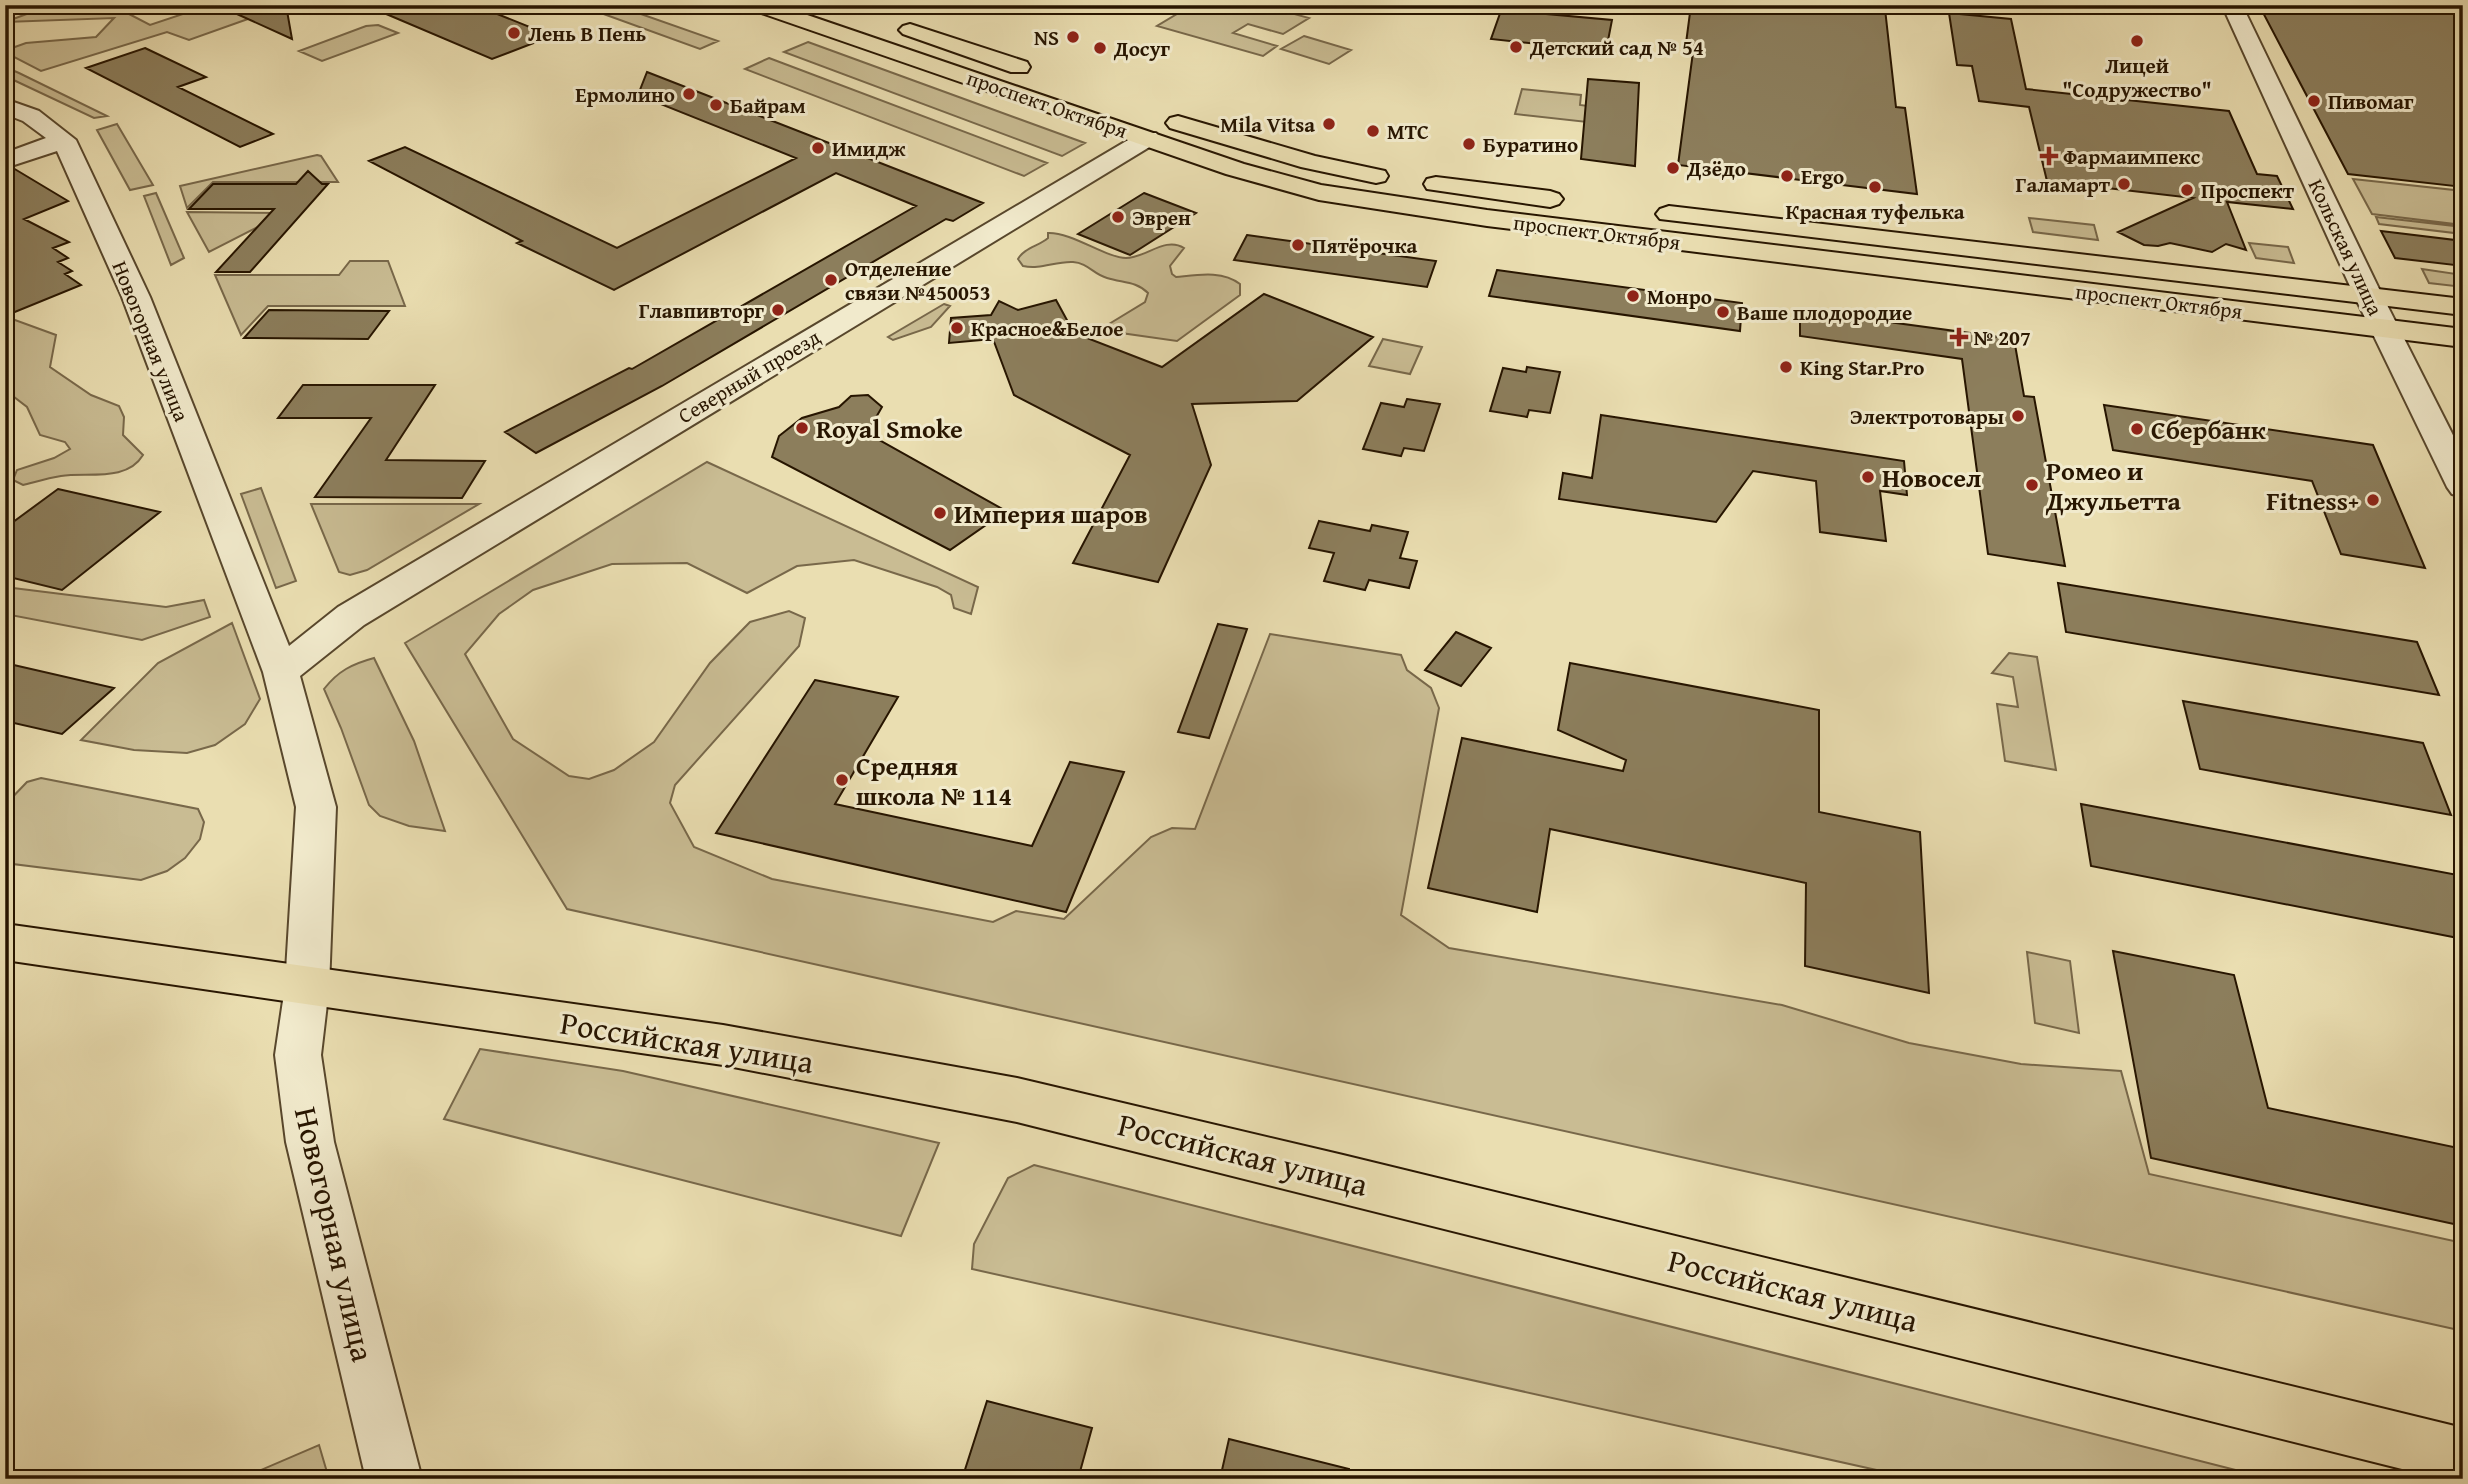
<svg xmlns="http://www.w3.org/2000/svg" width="2468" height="1484" font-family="'Gentium Book Plus',serif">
  <rect width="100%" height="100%" fill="#eadeb1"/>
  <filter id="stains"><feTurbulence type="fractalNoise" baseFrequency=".00286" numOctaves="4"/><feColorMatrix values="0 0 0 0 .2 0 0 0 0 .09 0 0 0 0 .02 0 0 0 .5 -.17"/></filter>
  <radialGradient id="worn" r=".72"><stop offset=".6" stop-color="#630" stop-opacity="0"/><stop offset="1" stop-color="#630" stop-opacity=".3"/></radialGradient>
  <path fill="#c9bc93" stroke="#78684a" stroke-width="2" d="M51 5 132 9 129 14 150 25 183 14 180 9 190 5H287L189 40 167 32 41 71 12 56V48L26 43 96 37 114 18 5 22Z
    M1192 5H1262L1309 18 1283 34 1248 24 1233 33 1277 46 1263 56 1157 26Z
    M621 7 718 41 700 49 587 8Z
    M378 25 398 33 322 61 299 51 366 26Z
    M1304 36 1351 50 1329 64 1281 49Z
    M808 42 1085 143 1062 156 784 52Z
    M769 58 1047 163 1024 176 745 69Z
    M5 67 19 73 107 116 94 118 5 76Z
    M1522 89 1581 95 1580 105 1617 110 1614 125 1515 114Z
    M117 124 153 185 130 190 97 130Z
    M317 155 321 156 338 182H213L187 208 180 186Z
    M2353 179 2463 191V225L2372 214Z
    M156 193 184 258 171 265 144 196Z
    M187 212 285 213 209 252Z
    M2376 217 2463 227V234L2379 224Z
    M2029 218 2094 225 2098 240 2033 232Z
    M1048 233C1072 232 1106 258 1126 258 1146 258 1165 236 1184 248L1170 266 1172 274 1176 277C1197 275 1222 270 1240 284V295L1177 341 1114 332 1109 324 1145 302 1148 293C1136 281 1123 283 1107 278 1093 274 1088 263 1073 262 1055 261 1041 270 1023 266L1018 259C1024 248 1039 246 1048 238Z
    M2249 243 2288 247 2294 263 2256 258Z
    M350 261H388L405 306H268L241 335 215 275H339Z
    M2422 269 2463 275V287L2429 283Z
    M944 304 950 306 931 327 893 340 888 337Z
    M5 319 15 320 56 335 50 367 91 395 119 406 124 417 123 435 143 455C127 482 88 472 61 476 48 478 35 482 23 485L13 480 17 470 54 458 70 449 65 442 40 435 27 407 5 390Z
    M1383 339 1422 347 1410 374 1369 366Z
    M707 462 978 587 971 614 954 608 951 595 937 587 854 560 797 566 747 593 687 563 612 564 533 590 499 614 465 654 513 739 569 776 589 779 614 770 654 742 710 663 750 622 789 611 805 618 799 646 675 785 670 803 694 847 772 879 993 922 1016 911 1064 919 1151 837 1172 828 1195 829 1270 634 1401 655 1407 670 1431 688 1439 708 1401 915 1449 948 1782 1005 1909 1043 2021 1064 2121 1071 2149 1174 2463 1243V1331L567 909 405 643Z
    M261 488 296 581 276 588 241 494Z
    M311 504H479L367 570 350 575 339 572Z
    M5 587 166 607 204 600 210 617 142 640 5 614Z
    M232 623 260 699 245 724 215 745 187 753 134 750 81 740 158 663Z
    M2009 653 2037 657 2056 770 2005 761 1997 704 2018 707 2013 677 1992 673Z
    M374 658 414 741 445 831 409 826 380 816 369 805 341 728 324 689C338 671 352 664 374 658Z
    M41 778 198 809 204 822 200 839 185 858 167 871 141 880 5 863V805L27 782Z
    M2027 952 2070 961 2079 1033 2035 1023Z
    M480 1049 623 1071 939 1143 901 1236 444 1119Z
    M1034 1165 2271 1479H1917L972 1269 974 1244 1008 1178Z
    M319 1445 329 1479H240Z"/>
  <path fill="#8c7e5c" stroke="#271500" stroke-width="2" d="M217 5H286L292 39Z
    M365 5H475L552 36 492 59Z
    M1503 5H1549L1547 14 1612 20 1606 51 1491 39Z
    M1691 5H1850L1885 9 1896 107 1905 108 1917 194 1678 165 1693 52 1685 51Z
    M2259 5H2381L2463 13V187L2348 174Z
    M1949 13 2011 19 2026 89 2229 111 2257 174 2277 176 2293 209 2227 202 2246 250 2226 244 2212 252 2170 243 2158 246 2144 245 2118 232 2193 198 2047 181 2029 107 1979 101 1972 66 1957 65Z
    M145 48 206 77 178 87 273 134 240 147 86 68Z
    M647 72 983 203 953 221 946 219 662 386 536 453 505 432 629 368 632 369 916 206 836 173 614 290 517 243 522 241 369 161 405 147 617 248 796 158 638 95Z
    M1588 79 1639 83 1635 166 1581 159Z
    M13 168 68 201 24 219 69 242 53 248 68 258 58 262 72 271 65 274 81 285 5 316V170Z
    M308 171 322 184H328L250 272H216L274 209H189L213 184H296Z
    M1144 193 1196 213 1130 255 1078 234Z
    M2381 231 2463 241V266L2395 258Z
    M1247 235 1436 261 1427 287 1234 260Z
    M1497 270 1742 303 1740 331 1489 296Z
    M1264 294 1373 337 1297 401 1192 404 1211 465 1158 582 1073 563 1130 455 1014 395 993 339 949 343 951 318 991 315 999 301 1018 310 1056 300 1074 333 1162 367Z
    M269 310 389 311 368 339 244 338Z
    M1800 310 2014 339 2024 396 2034 397 2065 566 1988 554 1962 359 1800 336Z
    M1527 367 1560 372 1550 413 1529 410 1527 417 1490 411 1503 368 1526 372Z
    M303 385H435L386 460 485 461 462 498 315 497 371 418H278Z
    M868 395 882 407 867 433 1006 511 950 550 772 457 779 436 802 418 839 407 851 396Z
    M1407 399 1440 404 1424 451 1404 448 1401 456 1363 449 1381 403 1404 407Z
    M2104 405 2373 445 2425 568 2341 554 2312 481 2113 450Z
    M1601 415 1904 461 1907 495 1880 491 1886 541 1820 532 1816 481 1753 471 1716 522 1559 499 1563 473 1592 478Z
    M58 489 160 512 62 590 5 576V528Z
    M1319 521 1370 531 1372 525 1408 532 1400 558 1417 561 1409 588 1369 580 1365 590 1324 581 1334 553 1309 548Z
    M2058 583 2417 642 2439 695 2066 632Z
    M1218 624 1247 629 1209 738 1178 732Z
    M1456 632 1491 648 1461 686 1425 670Z
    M5 663 114 688 62 734 5 721Z
    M1570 663 1819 710V812L1920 832 1929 993 1805 966 1806 883 1550 829 1537 912 1428 888 1462 738 1623 771 1626 760 1558 730Z
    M815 680 898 697 835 804 1032 846 1070 762 1124 772 1066 912 716 833Z
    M2183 701 2423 743 2451 815 2200 769Z
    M2081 804 2463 876V939L2091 866Z
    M2113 951 2234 975 2268 1108 2463 1149V1226L2151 1158Z
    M987 1401 1092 1428 1078 1479H962Z
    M1229 1439 1349 1469 1348 1479H1220Z"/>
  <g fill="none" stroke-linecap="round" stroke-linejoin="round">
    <defs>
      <path id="minor" d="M2222 5H2242L2382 295 2463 455V497L2452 494 2447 487 2354 295Z
        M5 99 39 111 76 140 150 297 289 646 338 607 1140 133H1156L1160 138 1156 143 364 625 300 676 336 807 329 987 321 1055 334 1142 422 1479H366L286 1142 275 1055 285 987 296 807 263 672 122 297 57 151 5 168V153L46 138 23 121 5 114Z"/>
      <path id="major" d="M747 5H778L1244 164 1321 185 1487 210 2463 329V347L1487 226 1319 200 1226 174 750 9Z
        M910 24 1027 62 1030 67 1027 72H1011L903 34 899 30 903 26Z
        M1178 116 1315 156 1385 171 1388 176 1385 181 1376 183 1301 167 1170 128 1166 123 1170 118Z
        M1436 177 1550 191 1559 194 1563 199 1559 204 1550 207 1427 189 1424 184 1427 179Z
        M1669 206 2463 299V315L1660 219 1656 214 1660 209Z
        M5 924 723 1025 1017 1078 1343 1155 2463 1428V1479H2442L1017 1122 723 1065 5 960Z"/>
    </defs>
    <use href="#minor" stroke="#58472c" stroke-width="4"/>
    <use href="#major" stroke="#271500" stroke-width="4"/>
    <use href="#minor" fill="#f1eacc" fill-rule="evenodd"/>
    <use href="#major" fill="#eadeb1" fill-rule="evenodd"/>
  </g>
  <g fill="#8f2418" stroke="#f1eacc" stroke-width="2.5">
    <circle cx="514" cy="33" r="7"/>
    <circle cx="1073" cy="37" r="7"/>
    <circle cx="2137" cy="41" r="7"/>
    <circle cx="1516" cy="47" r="7"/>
    <circle cx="1100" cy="48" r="7"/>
    <circle cx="689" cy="94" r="7"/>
    <circle cx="2314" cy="101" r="7"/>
    <circle cx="716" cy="105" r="7"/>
    <circle cx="1329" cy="124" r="7"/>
    <circle cx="1373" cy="131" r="7"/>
    <circle cx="1469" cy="144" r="7"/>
    <circle cx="818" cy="148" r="7"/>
    <path d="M2045.5 145.5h7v7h7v7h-7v7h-7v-7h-7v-7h7z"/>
    <circle cx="1673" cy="168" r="7"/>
    <circle cx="1787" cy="176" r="7"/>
    <circle cx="2124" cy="184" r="7"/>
    <circle cx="1875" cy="187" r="7"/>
    <circle cx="2187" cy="190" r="7"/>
    <circle cx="1118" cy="217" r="7"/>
    <circle cx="1298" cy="245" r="7"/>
    <circle cx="831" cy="280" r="7"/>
    <circle cx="1633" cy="296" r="7"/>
    <circle cx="778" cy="310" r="7"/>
    <circle cx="1723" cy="312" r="7"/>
    <circle cx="957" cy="328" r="7"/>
    <path d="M1955.5 326.5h7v7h7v7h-7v7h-7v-7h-7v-7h7z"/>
    <circle cx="1786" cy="367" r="7"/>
    <circle cx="2018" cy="416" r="7"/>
    <circle cx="802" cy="428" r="7"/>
    <circle cx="2137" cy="429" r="7"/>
    <circle cx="1868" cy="477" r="7"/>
    <circle cx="2032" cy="485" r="7"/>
    <circle cx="2373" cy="500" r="7"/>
    <circle cx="940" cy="513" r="7"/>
    <circle cx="842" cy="780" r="7"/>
  </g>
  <g text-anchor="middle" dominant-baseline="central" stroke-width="6" stroke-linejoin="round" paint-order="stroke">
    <g font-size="21" font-weight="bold" fill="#271500" stroke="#f1eacc" text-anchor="start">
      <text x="528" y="33">Лень В Пень</text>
      <text x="1059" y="37" text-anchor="end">NS</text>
      <text x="1530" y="47">Детский сад № 54</text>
      <text x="1114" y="48">Досуг</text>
      <text x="2137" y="65" text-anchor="middle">Лицей<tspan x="2137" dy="24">"Содружество"</tspan></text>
      <text x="675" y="94" text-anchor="end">Ермолино</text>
      <text x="2328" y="101">Пивомаг</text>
      <text x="730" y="105">Байрам</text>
      <text x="1315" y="124" text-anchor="end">Mila Vitsa</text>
      <text x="1387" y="131">МТС</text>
      <text x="1483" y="144">Буратино</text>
      <text x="832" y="148">Имидж</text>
      <text x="2063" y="156">Фармаимпекс</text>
      <text x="1687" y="168">Дзёдо</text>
      <text x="1801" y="176">Ergo</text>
      <text x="2110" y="184" text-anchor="end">Галамарт</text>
      <text x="2201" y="190">Проспект</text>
      <text x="1875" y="211" text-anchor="middle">Красная туфелька</text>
      <text x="1132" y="217">Эврен</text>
      <text x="1312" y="245">Пятёрочка</text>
      <text x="845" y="268">Отделение<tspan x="845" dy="24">связи №450053</tspan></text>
      <text x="1647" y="296">Монро</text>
      <text x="764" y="310" text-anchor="end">Главпивторг</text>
      <text x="1737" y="312">Ваше плодородие</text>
      <text x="971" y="328">Красное&amp;Белое</text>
      <text x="1973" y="337">№ 207</text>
      <text x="1800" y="367">King Star.Pro</text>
      <text x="2004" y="416" text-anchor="end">Электротовары</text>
    </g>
    <g font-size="21" fill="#271500" stroke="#f1eacc">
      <text transform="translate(1047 104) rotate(19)">проспект Октября</text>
      <text transform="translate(1597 232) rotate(7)">проспект Октября</text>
      <text transform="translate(2346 247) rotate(65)">Кольская улица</text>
      <text transform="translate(2159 301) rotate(7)">проспект Октября</text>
      <text transform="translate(151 341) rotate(68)">Новогорная улица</text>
      <text transform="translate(749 376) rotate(-31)">Северный проезд</text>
    </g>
    <g font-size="26" font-weight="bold" fill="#271500" stroke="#f1eacc" text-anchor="start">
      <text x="816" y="428">Royal Smoke</text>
      <text x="2151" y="429">Сбербанк</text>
      <text x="2046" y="470">Ромео и<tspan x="2046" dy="30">Джульетта</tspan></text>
      <text x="1882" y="477">Новосел</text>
      <text x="2359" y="500" text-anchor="end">Fitness+</text>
      <text x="954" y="513">Империя шаров</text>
      <text x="856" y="765">Средняя<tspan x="856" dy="30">школа № 114</tspan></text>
    </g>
    <g font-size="32" fill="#271500" stroke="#f1eacc">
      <text transform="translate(687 1042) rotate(9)">Российская улица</text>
      <text transform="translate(1243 1154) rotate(14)">Российская улица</text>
      <text transform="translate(335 1234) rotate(77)">Новогорная улица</text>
      <text transform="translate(1793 1290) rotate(14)">Российская улица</text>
    </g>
  </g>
  <rect width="2468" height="1484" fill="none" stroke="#eadeb1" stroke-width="28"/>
  <rect x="7" y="7" width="2454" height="1470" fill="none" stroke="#271500" stroke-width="3.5"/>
  <rect x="14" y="14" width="2440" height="1456" fill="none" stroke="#271500" stroke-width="2"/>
  <rect width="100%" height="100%" filter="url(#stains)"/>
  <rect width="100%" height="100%" fill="url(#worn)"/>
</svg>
